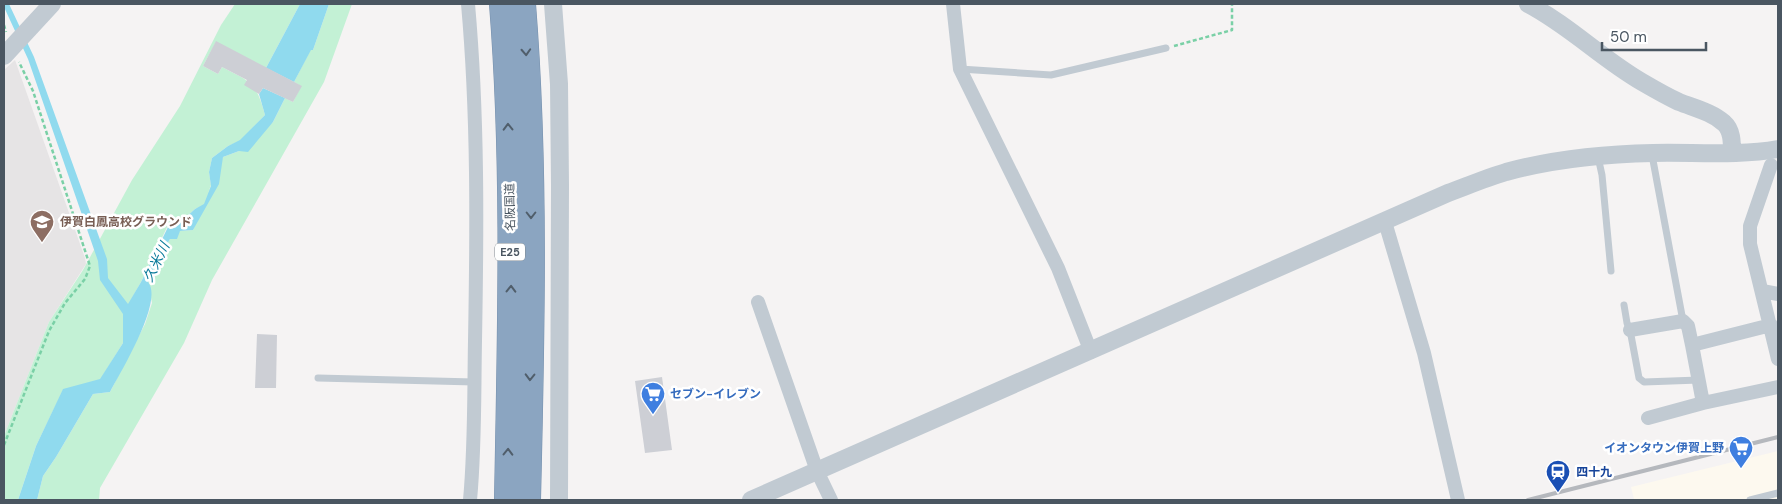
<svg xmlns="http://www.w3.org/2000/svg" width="1782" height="504" font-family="'DM Sans','Noto Sans JP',sans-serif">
  <rect width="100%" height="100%" fill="#f5f3f3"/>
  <path fill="#fdf9ef" d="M1778 451V500H1631L1634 499 1631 487Z"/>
  <path fill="#e6e4e5" d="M15 60 85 258 86 264 49 322 4 436V70Z"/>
  <path fill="#c3f1d5" d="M235 4H300L266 68 216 42 203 66 218 74 222 67C251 82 256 82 265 115L240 141 228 146 212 158 209 172 211 185 204 205 195 209 185 218 169 223 141 282 123 314V343L100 380 63 390 36 446 18 500H4V436L49 322 83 270 132 180 180 106 221 25Z
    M329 4H352L324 82 212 280 184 343 100 488 99 500H37L43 476 56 457 93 394 110 392 145 324 152 303 148 282 154 268 170 239 180 231 193 230 223 157 239 151 273 122 285 98 293 102 301 86 294 82 311 49 313 50Z"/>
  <path fill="#90daee" d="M4 4H9L34 57 107 259 108 278 128 304 141 282 170 223 185 218 195 209 204 204 211 186 209 172 212 158 228 146 240 140 265 115 259 94 263 88 285 98 273 122 248 152 239 151 223 157 219 184 193 230 180 231 177 239H170L154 268 148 282C164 301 121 371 110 392L93 394 56 457 43 476 37 500H18L36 446 63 389 100 379 123 343V314L100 280 98 261 28 59 4 7Z
    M300 4H329L313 50H311L294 82 266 68Z"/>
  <path fill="#cdcfd5" d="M216 41 302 86 293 102 263 88 259 94 244 85 247 80 222 67 218 74 203 66Z
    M257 334 277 335 276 388H255Z
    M662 377 672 450 645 453 635 381Z"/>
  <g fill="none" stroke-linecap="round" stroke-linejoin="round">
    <defs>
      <path id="motorway" d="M502 4C515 169 510 335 507 500
        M523 4C536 168 532 335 528 500"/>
    </defs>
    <use href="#motorway" stroke="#7690ad" stroke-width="26"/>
    <path stroke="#7ad0a6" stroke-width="2.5" stroke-dasharray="4 2.5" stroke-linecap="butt" d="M4 25 6 32
      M1174 46 1232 30V4
      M4 445 49 331 65 303 85 279 90 266 33 91 19 62"/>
    <path stroke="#c1cad2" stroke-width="7" d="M960 69 1051 75 1166 48
      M1652 155 1683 321
      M1598 157 1602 175 1611 271
      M1624 305 1627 323 1630 330 1639 378 1644 382 1699 380
      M318 378 474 382
      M1750 500 1778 493"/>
    <path stroke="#c1cad2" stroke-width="14" d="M468 4C478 116 477 229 475 341 474 394 475 448 470 500
      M953 4 960 69 1058 268 1091 352
      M1771 165 1750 226V244L1778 359
      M1385 222 1424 353 1458 500
      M1762 291 1778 294
      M758 302 817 471 831 500
      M1771 325 1692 345 1703 403 1778 387
      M1630 330 1683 321 1688 326 1692 345
      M1648 418 1703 403"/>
    <path stroke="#c1cad2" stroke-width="18" d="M553 4 559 84 560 185 559 500
      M1528 4C1570 26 1602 59 1642 82 1654 89 1666 96 1679 102 1694 108 1712 112 1724 123 1732 130 1732 142 1732 152
      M4 56 52 4
      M751 500 1448 193C1467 186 1486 178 1506 172 1554 159 1603 154 1653 153 1693 152 1739 156 1778 149"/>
    <use href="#motorway" stroke="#8ba5c1" stroke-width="25"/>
    <path stroke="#b5b8bd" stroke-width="4" d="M1528 500 1778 437"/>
  </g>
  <defs><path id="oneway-chevron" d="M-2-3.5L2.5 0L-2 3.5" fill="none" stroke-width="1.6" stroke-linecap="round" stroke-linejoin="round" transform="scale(1.25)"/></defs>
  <g stroke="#505e6b">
    <use href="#oneway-chevron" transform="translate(526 52) rotate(87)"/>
    <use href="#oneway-chevron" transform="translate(508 127) rotate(-91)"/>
    <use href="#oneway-chevron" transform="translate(531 215) rotate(90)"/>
    <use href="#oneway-chevron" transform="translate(511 289) rotate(-89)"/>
    <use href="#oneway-chevron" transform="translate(530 377) rotate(91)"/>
    <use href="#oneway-chevron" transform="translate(508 452) rotate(-89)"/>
  </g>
  <defs>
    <symbol id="school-pin" viewBox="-11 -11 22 30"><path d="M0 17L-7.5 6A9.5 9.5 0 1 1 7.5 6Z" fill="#8d6e63" stroke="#fff"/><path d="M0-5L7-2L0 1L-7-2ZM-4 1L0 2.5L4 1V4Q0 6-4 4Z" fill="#fff"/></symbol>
    <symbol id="supermarket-pin" viewBox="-11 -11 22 30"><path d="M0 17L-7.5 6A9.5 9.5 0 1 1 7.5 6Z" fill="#3f7fe0" stroke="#fff"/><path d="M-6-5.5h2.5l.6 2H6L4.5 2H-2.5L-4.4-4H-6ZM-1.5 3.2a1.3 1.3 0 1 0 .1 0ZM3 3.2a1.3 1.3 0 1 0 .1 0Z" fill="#fff"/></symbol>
    <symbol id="station-pin" viewBox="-11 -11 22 30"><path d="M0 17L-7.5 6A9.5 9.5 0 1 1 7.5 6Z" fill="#1a4fb4" stroke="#fff"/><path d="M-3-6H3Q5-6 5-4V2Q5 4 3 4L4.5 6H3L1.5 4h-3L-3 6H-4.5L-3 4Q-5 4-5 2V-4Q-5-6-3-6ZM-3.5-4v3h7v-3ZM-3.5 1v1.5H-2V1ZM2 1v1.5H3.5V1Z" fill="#fff"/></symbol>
  </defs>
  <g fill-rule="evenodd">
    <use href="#school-pin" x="28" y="208" width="28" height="38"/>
    <use href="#supermarket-pin" x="639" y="380" width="28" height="38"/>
    <use href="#supermarket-pin" x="1727" y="434" width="28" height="38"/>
    <use href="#station-pin" x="1544" y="458" width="28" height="38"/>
  </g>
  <g text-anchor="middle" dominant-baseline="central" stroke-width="5" stroke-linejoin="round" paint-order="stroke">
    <rect fill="#fff" stroke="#808990" stroke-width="1" x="495" y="243.5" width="30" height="17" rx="4"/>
    <g font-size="11" font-weight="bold" fill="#4a5661">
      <text x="510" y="252">E25</text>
    </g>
    <g font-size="12" fill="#4a5661" stroke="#fff">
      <text transform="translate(510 207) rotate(-91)">名阪国道</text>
    </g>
    <g font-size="12" font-weight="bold" fill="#785e54" stroke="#fff" text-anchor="start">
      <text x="60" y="222">伊賀白鳳高校グラウンド</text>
    </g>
    <g font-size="12" font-weight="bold" fill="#366cbe" stroke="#fff" text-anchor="start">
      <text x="670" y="394">セブン-イレブン</text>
      <text x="1724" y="448" text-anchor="end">イオンタウン伊賀上野</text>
    </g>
    <g font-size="12" font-weight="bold" fill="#164399" stroke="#fff" text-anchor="start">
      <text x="1576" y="472">四十九</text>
    </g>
    <g font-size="14" font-style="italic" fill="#0c7c9b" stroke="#fff">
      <text transform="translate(156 262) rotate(-64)">久米川</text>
    </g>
  </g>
  <rect width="1782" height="504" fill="none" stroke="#4a5661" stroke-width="10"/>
  <path d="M1602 42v8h104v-8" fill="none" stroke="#4a5661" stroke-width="2.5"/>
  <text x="1610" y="42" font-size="15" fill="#4a5661" stroke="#ffffff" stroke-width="4" paint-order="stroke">50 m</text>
</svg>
